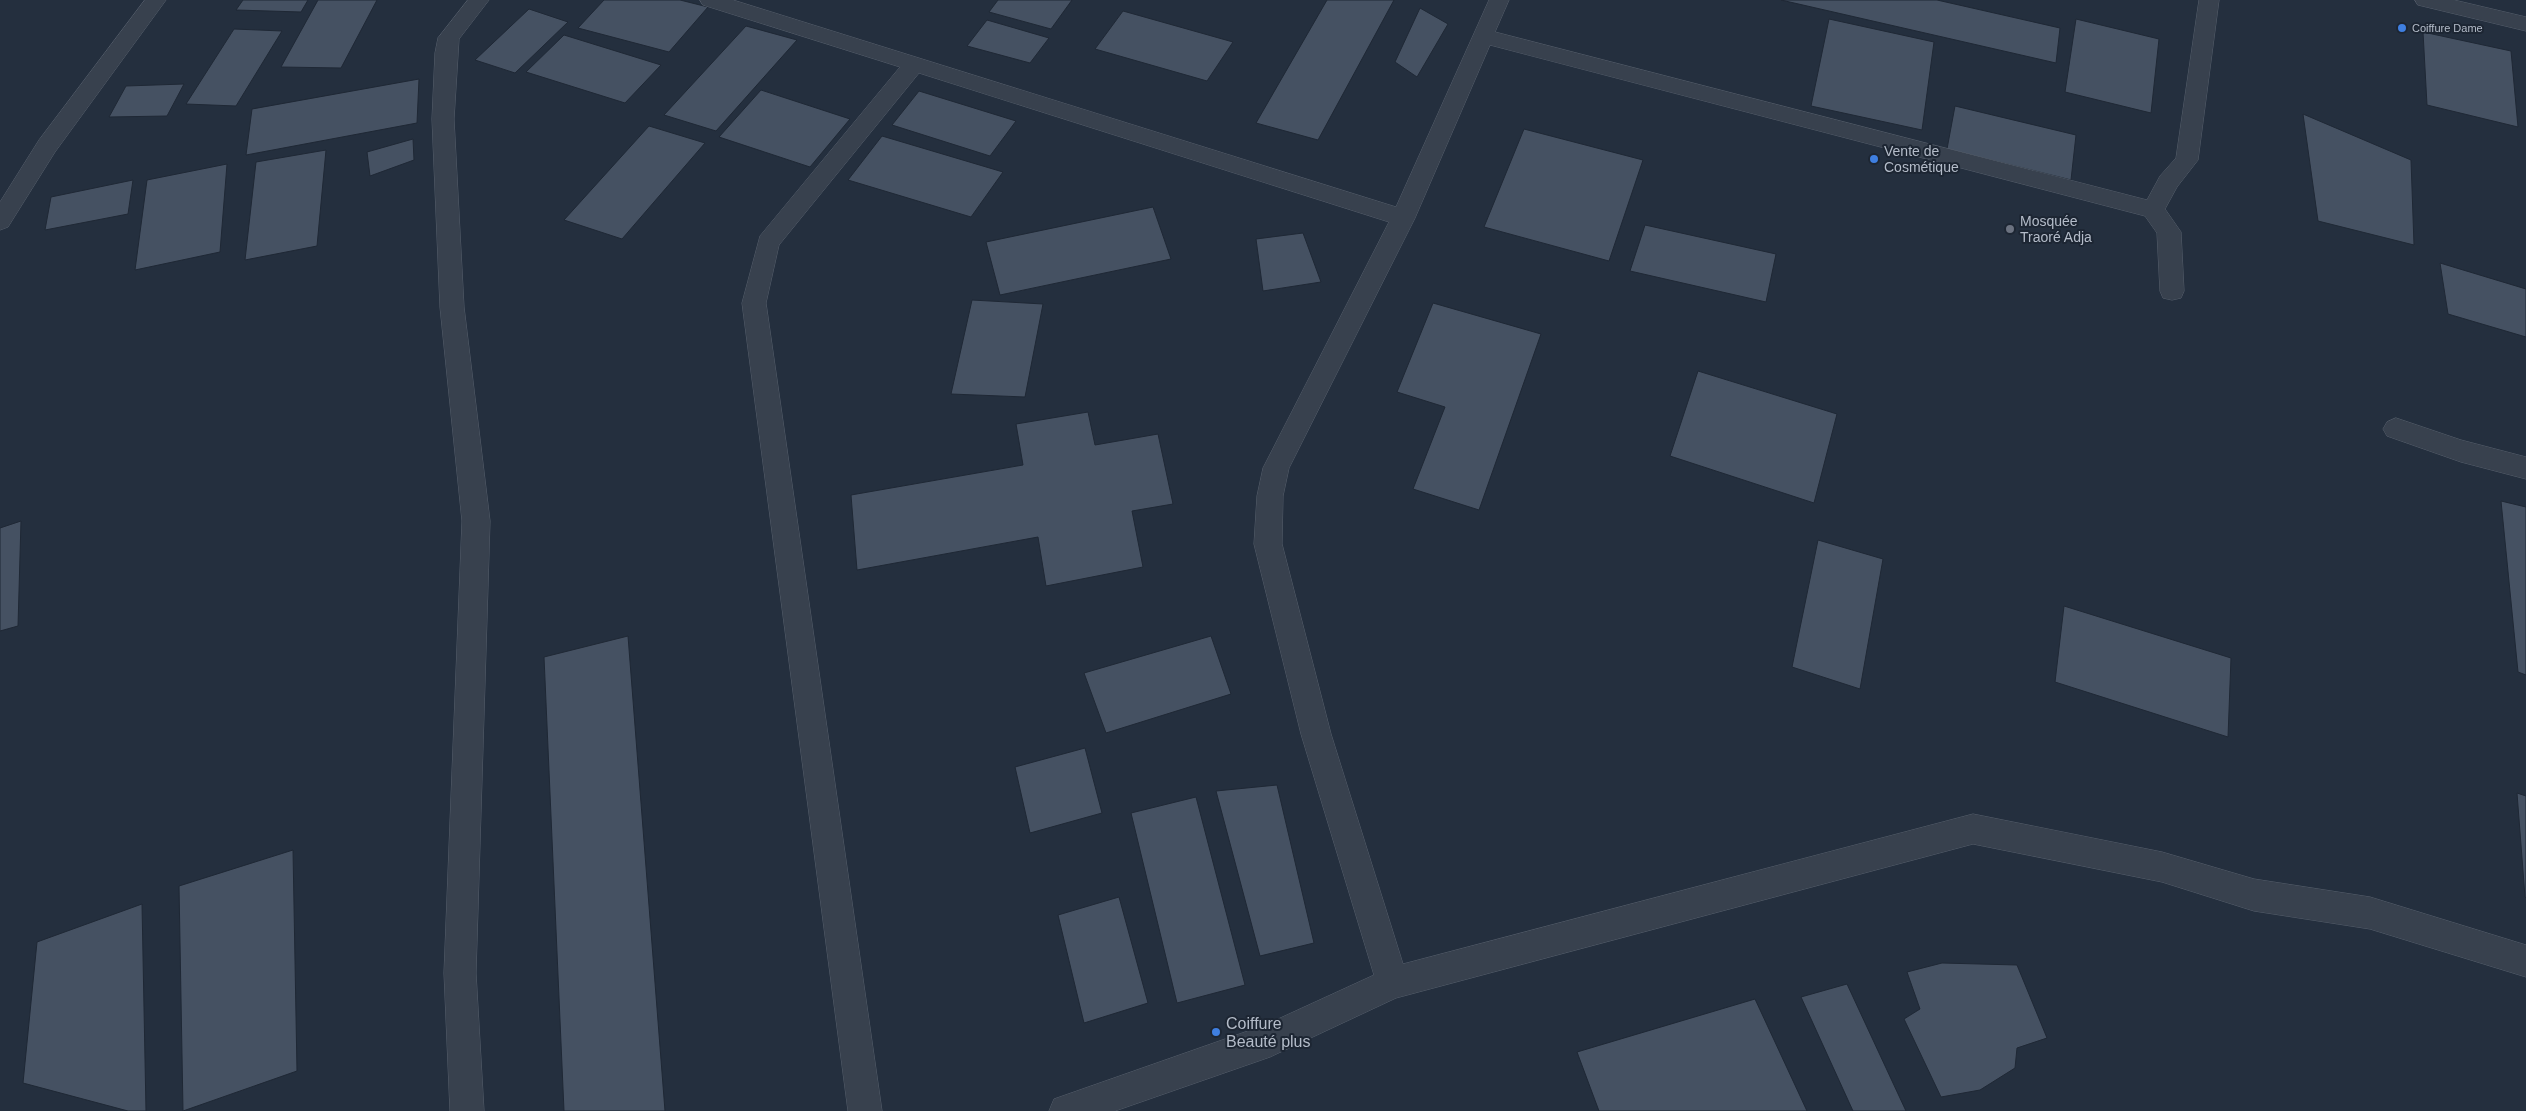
<svg xmlns="http://www.w3.org/2000/svg" width="2526" height="1111" font-family="Arial,sans-serif">
  <rect width="100%" height="100%" fill="#242f3e"/>
  <path fill="#455162" stroke="#1f2835" d="M243 0H308L301 12 236 10Z
    M318 0H377L341 68 281 67Z
    M604 0H680L708 7 669 52 578 28Z
    M998 0H1072L1051 29 989 12Z
    M1327 0H1394L1318 140 1256 123Z
    M1781 0H1937L2060 28 2056 63Z
    M1420 8 1448 24 1417 77 1395 62Z
    M529 9 568 22 515 73 475 60Z
    M1123 11 1233 42 1207 81 1095 49Z
    M1829 19 1934 42 1922 130 1811 106Z
    M2076 19 2159 39 2151 113 2065 92Z
    M987 20 1049 38 1030 63 967 46Z
    M746 26 797 40 716 131 664 115Z
    M234 29 282 31 236 106 186 104Z
    M2423 32 2511 51 2518 127 2427 105Z
    M564 35 661 65 625 103 526 72Z
    M419 79 417 123 246 155 252 109Z
    M184 84 167 116 109 117 126 86Z
    M761 90 850 119 810 167 719 137Z
    M919 91 1016 121 990 156 892 125Z
    M1955 106 2076 135 2071 180 1947 149Z
    M2303 114 2411 160 2414 245 2318 221Z
    M649 126 705 143 622 239 564 220Z
    M1524 129 1643 160 1609 261 1484 227Z
    M882 136 1003 172 971 217 848 180Z
    M413 139 414 160 370 176 367 152Z
    M326 150 317 246 245 260 256 162Z
    M227 164 220 252 135 270 147 180Z
    M133 180 128 214 45 230 51 197Z
    M1153 207 1171 259 1000 295 986 242Z
    M1645 225 1776 254 1766 302 1630 271Z
    M1303 233 1321 282 1263 291 1256 239Z
    M2440 263 2526 289V337L2448 314Z
    M972 300 1043 304 1025 397 951 394Z
    M1433 303 1541 334 1479 510 1413 489 1445 407 1397 392Z
    M1698 371 1837 414 1814 503 1670 456Z
    M1088 412 1095 445 1158 434 1173 504 1132 511 1143 567 1046 586 1038 537 857 570 851 495 1023 465 1016 424Z
    M2501 501 2526 507V675L2518 672Z
    M21 521 18 626 0 631V528Z
    M1818 540 1883 559 1860 689 1792 667Z
    M2064 606 2231 658 2228 737 2055 682Z
    M628 636 665 1111H564L544 657Z
    M1211 636 1231 694 1106 733 1084 673Z
    M1085 748 1102 813 1030 833 1015 767Z
    M1277 785 1314 943 1260 956 1216 791Z
    M2517 793 2526 796V898L2525 897Z
    M1196 797 1245 985 1177 1003 1131 813Z
    M293 850 297 1071 183 1111 179 886Z
    M1119 897 1148 1003 1084 1023 1058 915Z
    M142 904 146 1111H128L23 1083 37 942Z
    M1942 963 2017 965 2047 1038 2017 1048 2015 1068 1980 1090 1941 1097 1904 1019 1920 1009 1907 972Z
    M1847 984 1906 1111H1853L1801 997Z
    M1755 999 1807 1111H1599L1577 1052Z"/>
  <g fill="none" stroke-linecap="round" stroke-linejoin="round">
    <defs>
      <path id="minor" d="M145 0H166L55 152 8 227 0 230V202L39 140Z
        M468 0H489L459 39 454 119 464 307 490 521 476 973 484 1111H450L444 973 462 521 440 307 432 119 435 53 438 38Z
        M700 0H733L1396 207 1489 0H1509L1495 32 2147 200 2160 176 2176 158 2199 0H2219L2198 160 2177 187 2165 209 2181 232 2184 291 2181 298 2172 300 2163 298 2160 291 2157 233 2145 216 1490 45 1415 218 1289 468 1283 496 1282 544 1331 734 1403 964 1973 814 2162 852 2254 879 2370 897 2526 945V977L2370 929 2254 911 2162 882 1973 844 1396 998 1270 1057 1115 1111H1049L1054 1099 1265 1025 1374 975 1301 734 1254 544 1257 496 1263 468 1389 222 919 73 779 245 766 303 882 1111H848L742 303 760 236 900 67 703 5Z
        M2415 0H2454L2526 17V31L2418 5Z
        M2396 418 2461 440 2526 457V479L2461 462 2387 436 2383 429 2387 422Z"/>
    </defs>
    <use href="#minor" stroke="#565f6c" stroke-width="1"/>
    <use href="#minor" fill="#38414e" fill-rule="evenodd"/>
  </g>
  <g fill="#3f7fe0" stroke="#1d2633" stroke-width="2">
    <circle cx="2402" cy="28" r="5"/>
    <circle cx="1874" cy="159" r="5"/>
    <circle cx="1216" cy="1032" r="5"/>
  </g>
  <circle fill="#6b7280" stroke="#1d2633" stroke-width="2" cx="2010" cy="229" r="5"/>
  <g text-anchor="middle" dominant-baseline="central" stroke-width="4" stroke-linejoin="round" paint-order="stroke">
    <g font-size="11" fill="#b4bcc9" stroke="#1d2633" text-anchor="start">
      <text x="2412" y="28">Coiffure Dame</text>
    </g>
    <g font-size="14" fill="#b4bcc9" stroke="#1d2633" text-anchor="start">
      <text x="1884" y="151">Vente de<tspan x="1884" dy="16">Cosmétique</tspan></text>
      <text x="2020" y="221">Mosquée<tspan x="2020" dy="16">Traoré Adja</tspan></text>
    </g>
    <g font-size="16" fill="#b4bcc9" stroke="#1d2633" text-anchor="start">
      <text x="1226" y="1023">Coiffure<tspan x="1226" dy="18">Beauté plus</tspan></text>
    </g>
  </g>
</svg>
